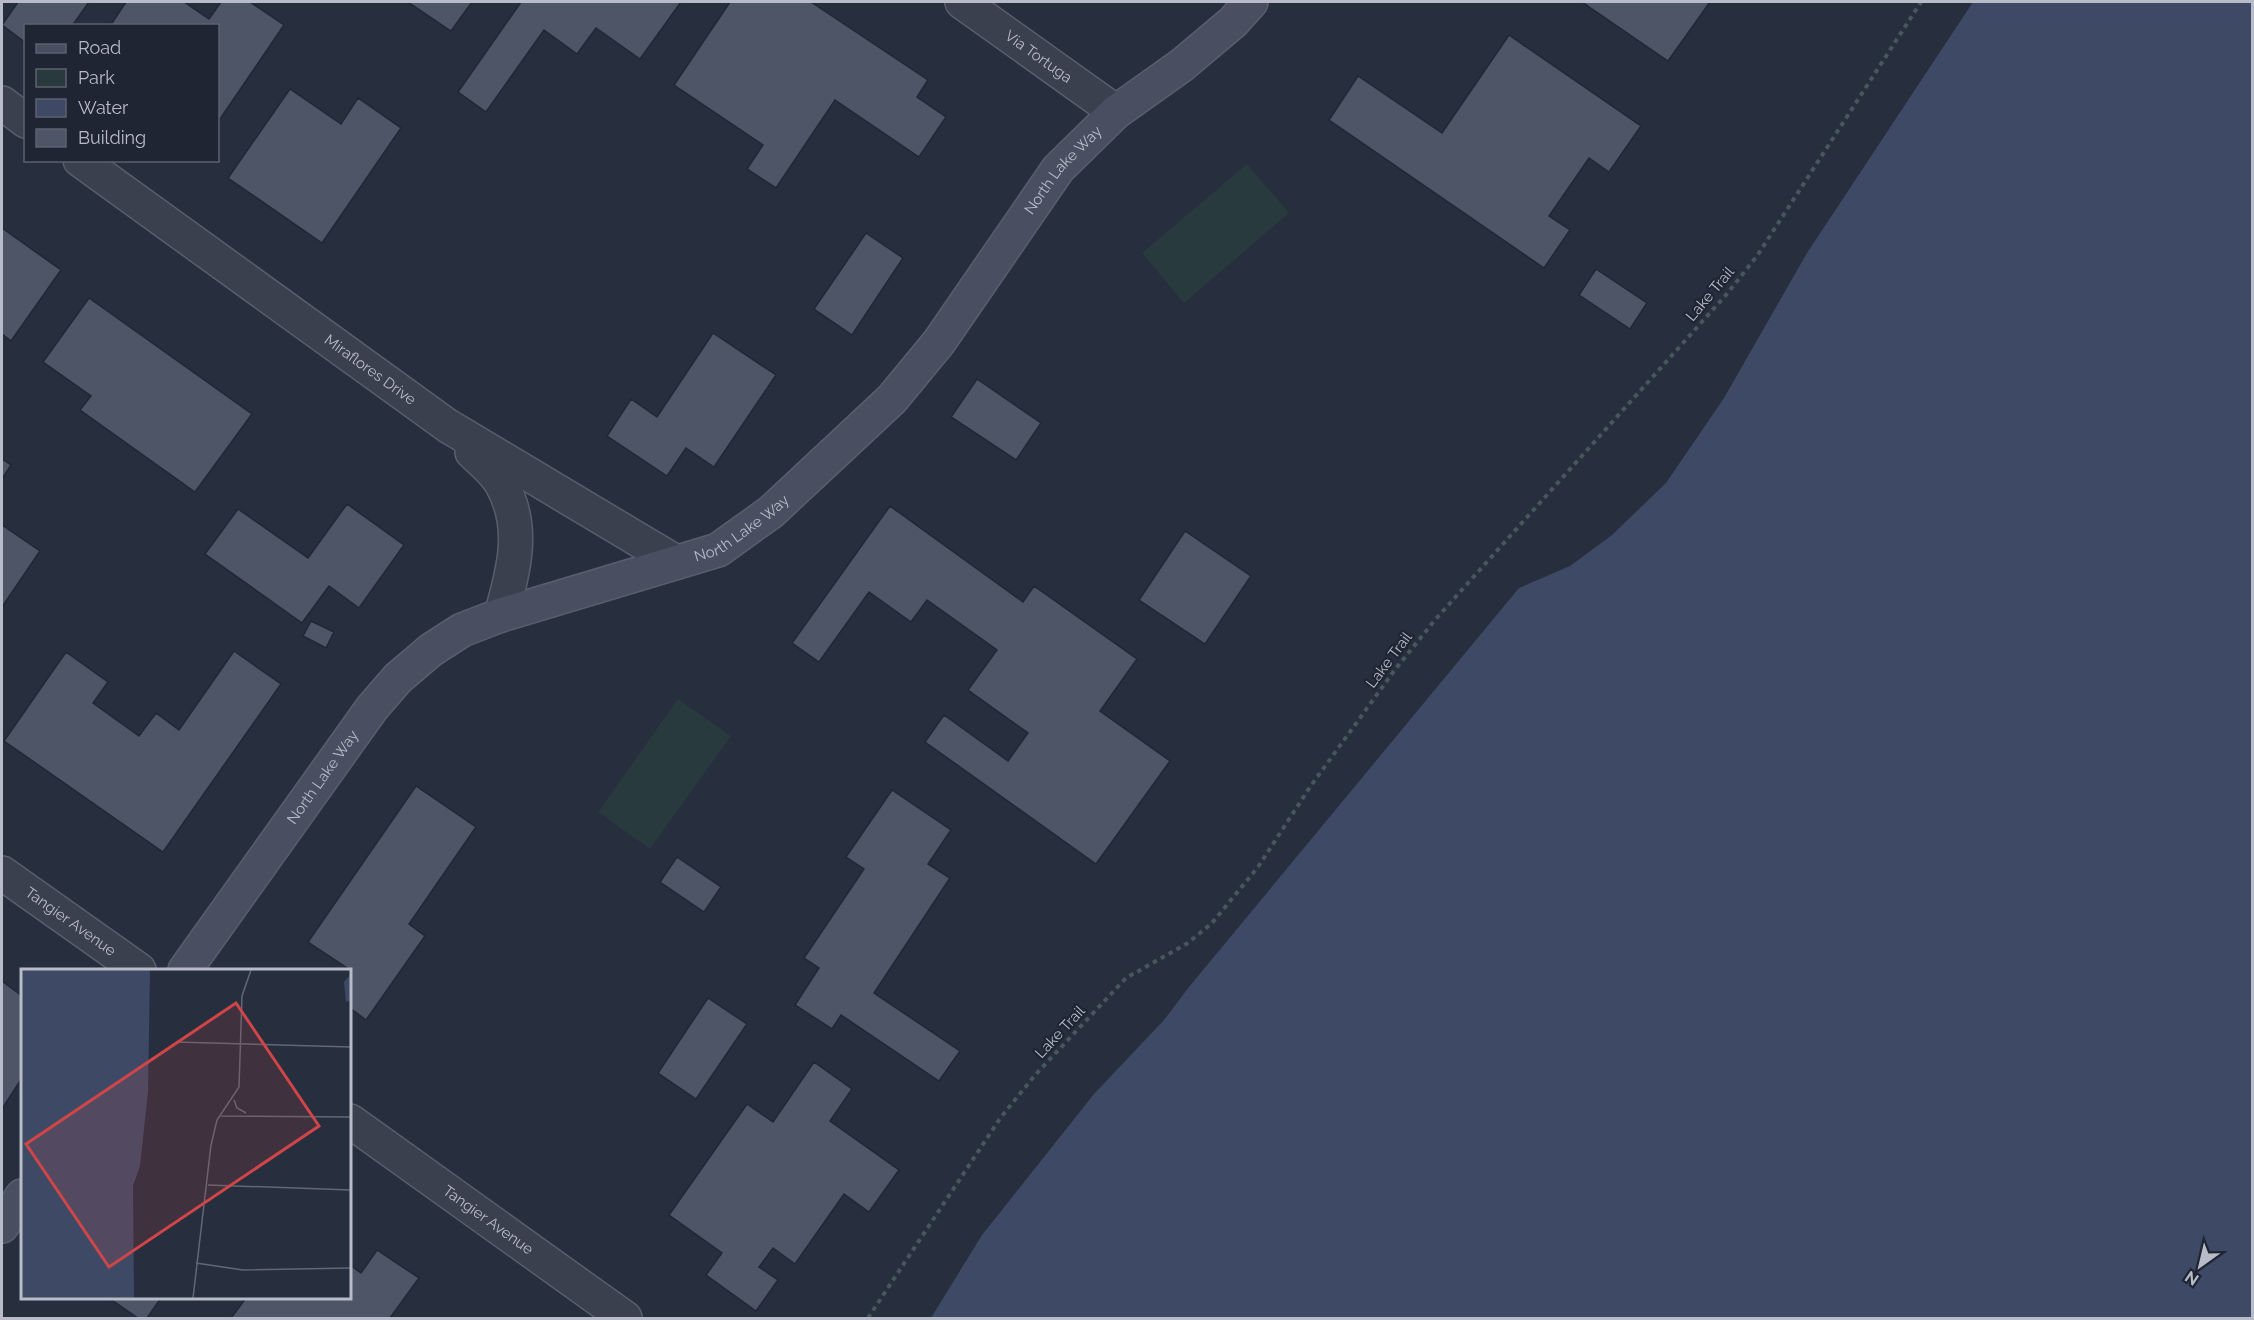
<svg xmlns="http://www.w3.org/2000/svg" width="2254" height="1320" font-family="Raleway,sans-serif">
  <rect width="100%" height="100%" fill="#272e3e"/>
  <path fill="#293a3f" d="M1247 164 1289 213 1184 303 1142 253Z
    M678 699 731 736 650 849 598 812Z"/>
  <path fill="#3e4a65" d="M1973 2H2252V1318H931L982 1235 1094 1094 1164 1020 1189 987 1519 588 1570 566 1612 535 1666 483 1724 398 1807 253Z"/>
  <path fill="#4d5566" stroke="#212735" stroke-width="1.5" d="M18 2H89L72 26H26V43L2 25Z
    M126 2H184L209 19 221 2H250L284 25 218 122V26H110Z
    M408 2H472L451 31Z
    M521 2H681L640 59 596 28 577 54 544 30 486 112 458 92Z
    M730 2H811L928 80 917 97 946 117 919 157 835 100 776 188 747 169 763 145 674 85Z
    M1582 2H1710L1668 61Z
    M1509 35 1641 126 1609 172 1589 158 1549 216 1570 230 1544 268 1329 120 1358 76 1442 133Z
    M290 89 341 124 358 98 401 128 322 243 228 178Z
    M2 228 61 270 11 341 2 334Z
    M866 233 903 258 852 335 814 309Z
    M1596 269 1647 303 1630 329 1579 295Z
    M89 298 252 414 195 492 80 410 91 396 43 362Z
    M713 333 776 375 714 467 686 448 667 476 607 436 631 399 657 417Z
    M977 379 1041 423 1016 460 951 417Z
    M2 459 11 465 2 479Z
    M347 504 404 545 359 608 329 586 302 623 205 554 238 509 308 558Z
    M890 506 1023 602 1034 586 1137 659 1100 711 1170 761 1096 864 925 742 944 715 1008 761 1028 733 968 690 997 650 927 600 911 622 869 592 819 662 792 643Z
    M2 525 40 551 2 607Z
    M1185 531 1251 576 1205 644 1139 600Z
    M311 621 334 632 326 648 303 636Z
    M234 651 281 684 163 852 4 741 66 652 108 682 93 703 139 736 156 713 179 730Z
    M416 786 476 827 409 924 425 936 366 1020 350 1008V970L308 942Z
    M892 790 951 830 928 864 950 878 874 993 960 1051 939 1081 841 1015 832 1029 795 1005 819 968 804 958 864 869 846 857Z
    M677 857 721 887 704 912 660 882Z
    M2 981 22 996V1078L2 1109Z
    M708 998 747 1024 696 1099 658 1073Z
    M814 1062 852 1089 830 1121 899 1170 869 1212 844 1194 795 1264 773 1248 759 1267 778 1280 756 1311 706 1275 722 1253 669 1215 747 1104 773 1122Z
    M377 1250 419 1278 390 1318H231L246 1298H350V1265L361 1273Z
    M109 1298H161L147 1318H138Z"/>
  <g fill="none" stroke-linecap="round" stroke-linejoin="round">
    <defs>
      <g id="street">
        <path id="s1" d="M962 2 1116 112"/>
        <path d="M2 103 26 121"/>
        <path id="s2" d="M80 160 448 426 674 561"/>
        <path d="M472 452C481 461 494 471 501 483 526 526 514 570 501 615"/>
        <path id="s3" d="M2 873 139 970"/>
        <path id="s4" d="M350 1121 625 1318"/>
      </g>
      <g id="secondary">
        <path id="s5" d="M185 970 372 708 398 678 431 650 462 630 501 615 718 550 771 512 892 399 939 342 1058 169 1116 112 1182 65 1233 22 1251 2"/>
        <path d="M2 1226 22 1196"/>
      </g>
    </defs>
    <use href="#street" stroke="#585e6b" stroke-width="36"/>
    <use href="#secondary" stroke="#585e6b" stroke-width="36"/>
    <path stroke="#47575c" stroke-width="4" stroke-dasharray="4.5 4.5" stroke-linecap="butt" d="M868 1318 1001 1117 1036 1074 1126 978 1188 943 1212 923 1258 867 1310 787 1394 671 1434 621 1726 295 1757 256 1921 2"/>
    <use href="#street" stroke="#3b404e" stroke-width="33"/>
    <use href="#secondary" stroke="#494f60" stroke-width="33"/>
  </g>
  <g text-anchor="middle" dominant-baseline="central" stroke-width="4.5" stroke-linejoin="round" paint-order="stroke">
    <g font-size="15" fill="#b7bcc8" stroke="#1f2533">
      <text stroke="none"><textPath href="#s1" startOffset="94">Via Tortuga</textPath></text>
      <text stroke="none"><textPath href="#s5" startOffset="1227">North Lake Way</textPath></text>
      <text transform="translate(1710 294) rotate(-50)">Lake Trail</text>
      <text stroke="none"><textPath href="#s2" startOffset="358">Miraflores Drive</textPath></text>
      <text stroke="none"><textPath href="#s5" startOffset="741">North Lake Way</textPath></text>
      <text transform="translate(1389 660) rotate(-53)">Lake Trail</text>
      <text stroke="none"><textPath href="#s5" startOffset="237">North Lake Way</textPath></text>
      <text stroke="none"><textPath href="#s3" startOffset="84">Tangier Avenue</textPath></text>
      <text transform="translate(1060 1032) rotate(-47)">Lake Trail</text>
      <text stroke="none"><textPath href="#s4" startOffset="170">Tangier Avenue</textPath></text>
    </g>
  </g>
  <g transform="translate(21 969)">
    <rect width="330" height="330" fill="#272e3e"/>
    <path d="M0 1H129L127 123 119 197 112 217 113 329H0ZM330 5V31L325 33 323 13Z" fill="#3e4a65"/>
    <path fill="none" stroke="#616775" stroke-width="1.5" d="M155 73 330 78M213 131 216 139 225 144M200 147 330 148M187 216 330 221M175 294 222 301 330 299M172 329 190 176 196 151 218 118 221 27 230 1"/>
    <path fill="#d04648" fill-opacity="0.15" stroke="#d04648" stroke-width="3" d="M215 34 298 157 88 298 5 175Z"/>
    <rect width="330" height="330" fill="none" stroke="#b7bcc8" stroke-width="3"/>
  </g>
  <rect width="2254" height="1320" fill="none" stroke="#b7bcc8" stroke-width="6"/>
  <rect x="24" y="24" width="195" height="138" fill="#1f2533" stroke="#5c616f" stroke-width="1.5"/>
  <rect x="36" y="44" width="30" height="9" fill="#494f60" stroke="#5c616f" stroke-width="1.5"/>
  <text x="78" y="54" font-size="18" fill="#b7bcc8">Road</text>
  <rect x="36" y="69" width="30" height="18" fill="#293a3f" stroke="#5c616f" stroke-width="1.5"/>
  <text x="78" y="84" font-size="18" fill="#b7bcc8">Park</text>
  <rect x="36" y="99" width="30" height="18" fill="#3e4a65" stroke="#5c616f" stroke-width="1.5"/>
  <text x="78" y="114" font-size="18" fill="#b7bcc8">Water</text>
  <rect x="36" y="129" width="30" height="18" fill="#4d5566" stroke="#5c616f" stroke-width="1.5"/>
  <text x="78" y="144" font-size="18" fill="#b7bcc8">Building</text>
  <g transform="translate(2200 1266) rotate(214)" stroke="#1f2533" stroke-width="4.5" paint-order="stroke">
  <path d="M0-4.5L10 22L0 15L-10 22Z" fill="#b7bcc8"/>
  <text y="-9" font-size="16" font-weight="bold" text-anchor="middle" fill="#b7bcc8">N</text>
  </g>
</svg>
